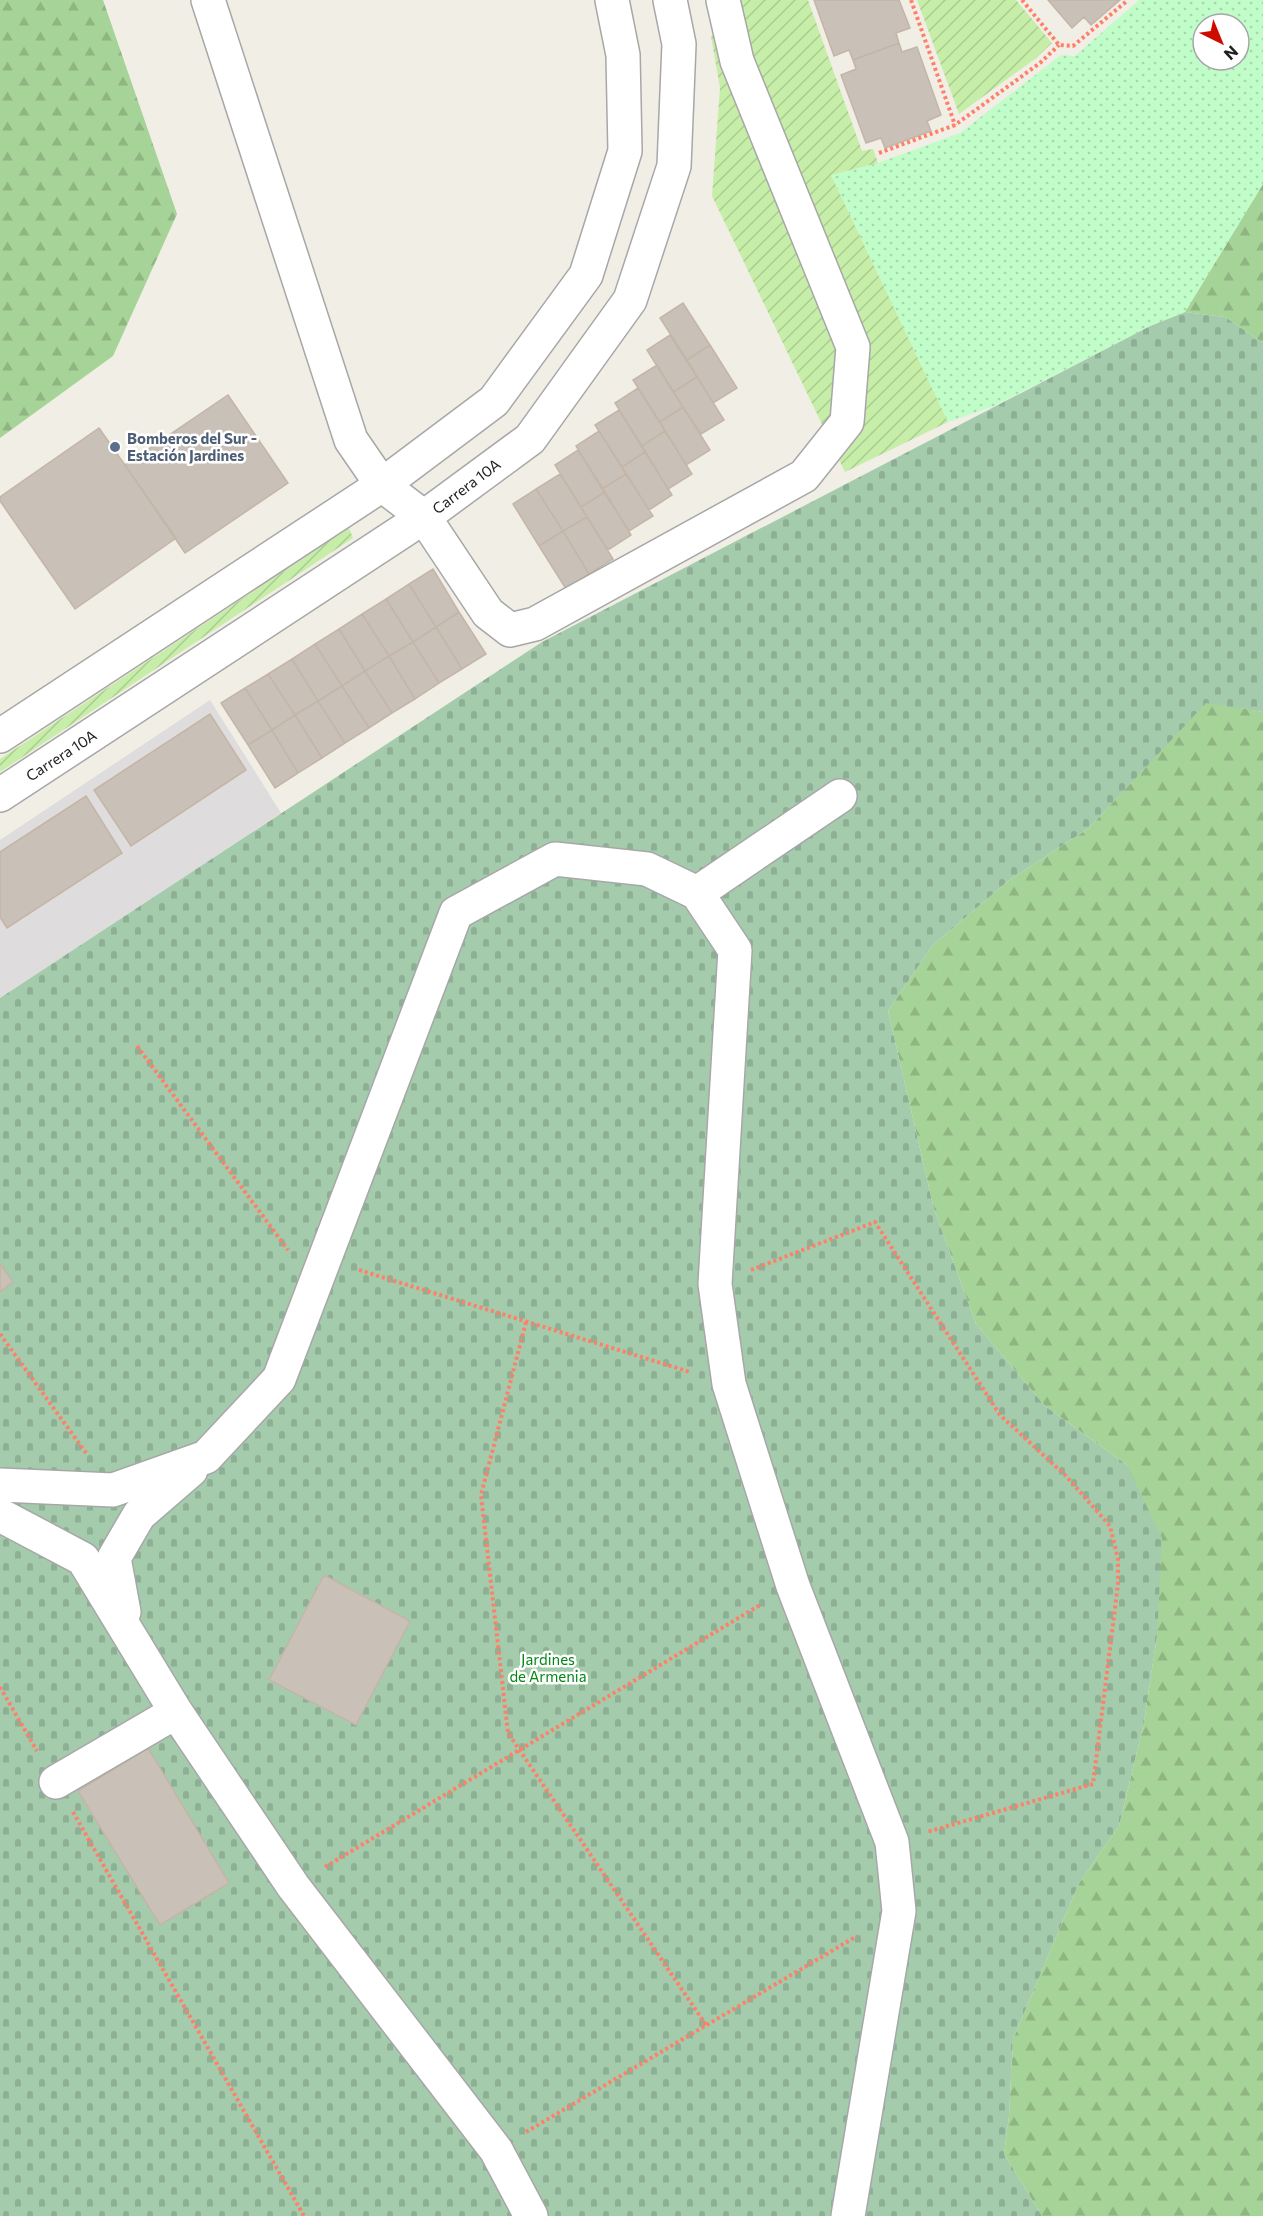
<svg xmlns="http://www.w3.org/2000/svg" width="1263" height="2216" font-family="Commissioner,sans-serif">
  <defs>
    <pattern id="forest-firs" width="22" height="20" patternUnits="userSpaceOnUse" patternTransform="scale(1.5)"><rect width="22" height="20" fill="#a6d397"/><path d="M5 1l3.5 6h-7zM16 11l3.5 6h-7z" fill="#8fb582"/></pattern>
    <pattern id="cemetery-stones" width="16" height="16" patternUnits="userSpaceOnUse" patternTransform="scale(1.5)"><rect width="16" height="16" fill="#a4ccac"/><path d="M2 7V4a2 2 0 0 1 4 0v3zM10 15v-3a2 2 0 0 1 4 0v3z" fill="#8daf94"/></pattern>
    <pattern id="park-dots" width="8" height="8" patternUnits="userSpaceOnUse" patternTransform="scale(1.5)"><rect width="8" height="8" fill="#c0fdc8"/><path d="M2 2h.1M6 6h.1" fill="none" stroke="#a5d9ac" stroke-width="1.8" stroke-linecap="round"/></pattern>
    <pattern id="garden-furrows" width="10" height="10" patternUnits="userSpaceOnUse" patternTransform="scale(1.5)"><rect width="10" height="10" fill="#c7eea8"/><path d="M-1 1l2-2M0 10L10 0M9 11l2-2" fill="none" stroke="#abcc90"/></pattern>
  </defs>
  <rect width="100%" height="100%" fill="#f1eee5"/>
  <path fill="#dedcdc" d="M210 700 281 813 0 998V840Z"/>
  <path fill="url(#forest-firs)" d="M0 0H103L177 214 113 356 0 438Z
    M1263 184V343L1225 317 1185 312Z
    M1206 702 1263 712V2216H1042L1004 2154 1009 2116 1013 2039 1079 1883 1119 1826 1144 1722 1157 1636 1127 1465 1045 1406 976 1324 934 1209 888 1011 932 946 1008 881 1089 828Z"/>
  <path fill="url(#cemetery-stones)" d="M1185 312 1225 317 1263 343V712L1206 703 1089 828 1008 881 932 946 888 1011 934 1209 976 1324 1045 1406 1127 1465 1162 1538 1157 1636 1144 1722 1119 1826 1079 1883 1013 2039 1009 2116 1004 2154 1042 2216H0V998L542 642 1150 326Z"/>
  <path fill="url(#park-dots)" fill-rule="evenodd" d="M1139 0H1263V184L1185 312 1150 326 994 406 948 422 831 175 878 163 960 133 1061 55 1075 56ZM1203 24H1239V60H1203Z"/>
  <path fill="url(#garden-furrows)" d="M723 0H808L862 151 873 149 878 163 831 175 948 422 845 472 712 196 720 88 711 36 725 28Z
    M917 0H1016L1052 43 1035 59 959 114Z
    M349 528 353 538 0 772V759Z"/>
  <path fill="#c9c0b8" stroke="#c4b5a6" stroke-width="1.5" d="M814 0H899L910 28 896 33 899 43 853 60 849 50 834 56Z
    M1048 0H1120L1091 25 1084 17 1072 28Z
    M899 43 902 52 917 47 941 115 927 121 931 131 885 148 881 138 866 143 841 75 856 69 853 60Z
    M683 303 710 345 687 360 660 318Z
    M670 335 697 377 673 392 647 350Z
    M710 345 737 388 713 403 687 360Z
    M657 365 683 407 660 422 633 380Z
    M697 377 724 420 701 434 673 392Z
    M638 388 665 431 642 446 615 403Z
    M228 395 288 483 185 553 125 465Z
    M683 407 710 450 686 465 660 422Z
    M619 410 645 452 622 467 595 425Z
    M99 428 176 538 75 609 0 501V497Z
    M599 431 626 474 602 489 576 446Z
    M665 431 692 474 668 489 642 446Z
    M578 450 605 492 581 507 555 465Z
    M645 452 672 495 649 510 622 467Z
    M560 474 587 517 563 531 536 489Z
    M626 474 653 516 629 531 602 489Z
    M536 489 563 531 539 546 513 504Z
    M605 492 631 535 608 550 581 507Z
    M587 517 613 559 589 574 563 531Z
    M563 531 589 574 566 589 539 546Z
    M433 569 459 612 436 627 409 584Z
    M409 584 436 627 413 642 386 599Z
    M386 599 413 642 389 656 362 614Z
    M459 612 486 654 462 669 436 627Z
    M362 614 389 656 365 671 339 629Z
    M436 627 462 669 439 683 413 642Z
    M339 629 365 671 342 686 315 644Z
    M413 642 439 683 415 699 389 656Z
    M315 644 342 686 318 701 292 659Z
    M389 656 415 699 392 713 365 671Z
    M292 659 318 701 295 715 268 674Z
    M365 671 392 713 369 728 342 686Z
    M268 674 295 715 272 730 245 688Z
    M342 686 369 728 345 743 318 701Z
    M245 688 272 730 248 745 221 703Z
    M318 701 345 743 322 758 295 715Z
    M210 714 246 770 131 846 94 790Z
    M295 715 322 758 298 773 272 730Z
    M272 730 298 773 275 788 248 745Z
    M86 796 122 853 7 928 0 917V852Z
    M0 1264 13 1282 0 1292Z
    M324 1575 410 1621 356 1725 269 1680Z
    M148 1748 229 1883 160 1925 78 1791Z"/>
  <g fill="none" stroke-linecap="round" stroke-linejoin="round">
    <defs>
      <path id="minor" d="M208 0 351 440 382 485 424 517 488 613 510 630 535 624 804 476 847 422 853 347 737 61 723 0
        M0 736 382 485 494 401 586 275 625 151 623 55 612 0
        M0 795 424 517 530 439 630 300 674 166 679 44 670 0
        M697 893 840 796
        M0 1485 113 1490 206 1457 279 1379 456 913 555 859 647 869 697 893 735 950 715 1284 729 1384 793 1586 892 1842 899 1911 848 2216
        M0 1515 83 1559 176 1712 293 1886 496 2150 531 2216
        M124 1612 114 1558 139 1515 191 1470
        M56 1782 176 1712"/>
    </defs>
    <use href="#minor" stroke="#a7a7a7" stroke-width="36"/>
    <path stroke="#ff7f68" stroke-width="4" stroke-dasharray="3 3" stroke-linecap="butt" d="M911 0 955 125
      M1022 0 1059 45 1073 46 1128 0
      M879 153 955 125 1040 63 1059 45
      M137 1046 288 1250
      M359 1270 690 1372
      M751 1270 875 1222 1000 1415 1066 1476 1110 1526 1118 1559V1584L1093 1784 927 1832
      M526 1322 481 1495 508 1733 706 2025
      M0 1334 86 1453
      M0 1687 37 1751
      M73 1812 304 2216
      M325 1867 760 1605
      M526 2132 857 1936"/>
    <use href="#minor" stroke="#fff" stroke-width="33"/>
  </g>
  <circle fill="#5c6f8a" stroke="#fff" stroke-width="2" cx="115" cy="447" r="6"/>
  <g text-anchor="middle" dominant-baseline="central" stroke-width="5" stroke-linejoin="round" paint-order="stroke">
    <g font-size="15" font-weight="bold" fill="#4e5e75" stroke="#fff" text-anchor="start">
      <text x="127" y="438">Bomberos del Sur -<tspan x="127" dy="17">Estación Jardines</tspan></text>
    </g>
    <g font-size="15" fill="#202020" stroke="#fff">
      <text transform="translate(466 486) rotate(-37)">Carrera 10A</text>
      <text transform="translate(61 755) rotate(-33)">Carrera 10A</text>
    </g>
    <g font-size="15" fill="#038815" stroke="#fff">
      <text x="548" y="1659">Jardines<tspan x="548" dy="17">de Armenia</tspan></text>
    </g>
  </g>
  <g transform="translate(1221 42) rotate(137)"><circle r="28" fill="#ffffff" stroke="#a6a6a6" stroke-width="1.5"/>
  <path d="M0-4.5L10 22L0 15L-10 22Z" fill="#cf0b00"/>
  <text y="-9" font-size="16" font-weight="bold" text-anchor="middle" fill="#202020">N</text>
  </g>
</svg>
